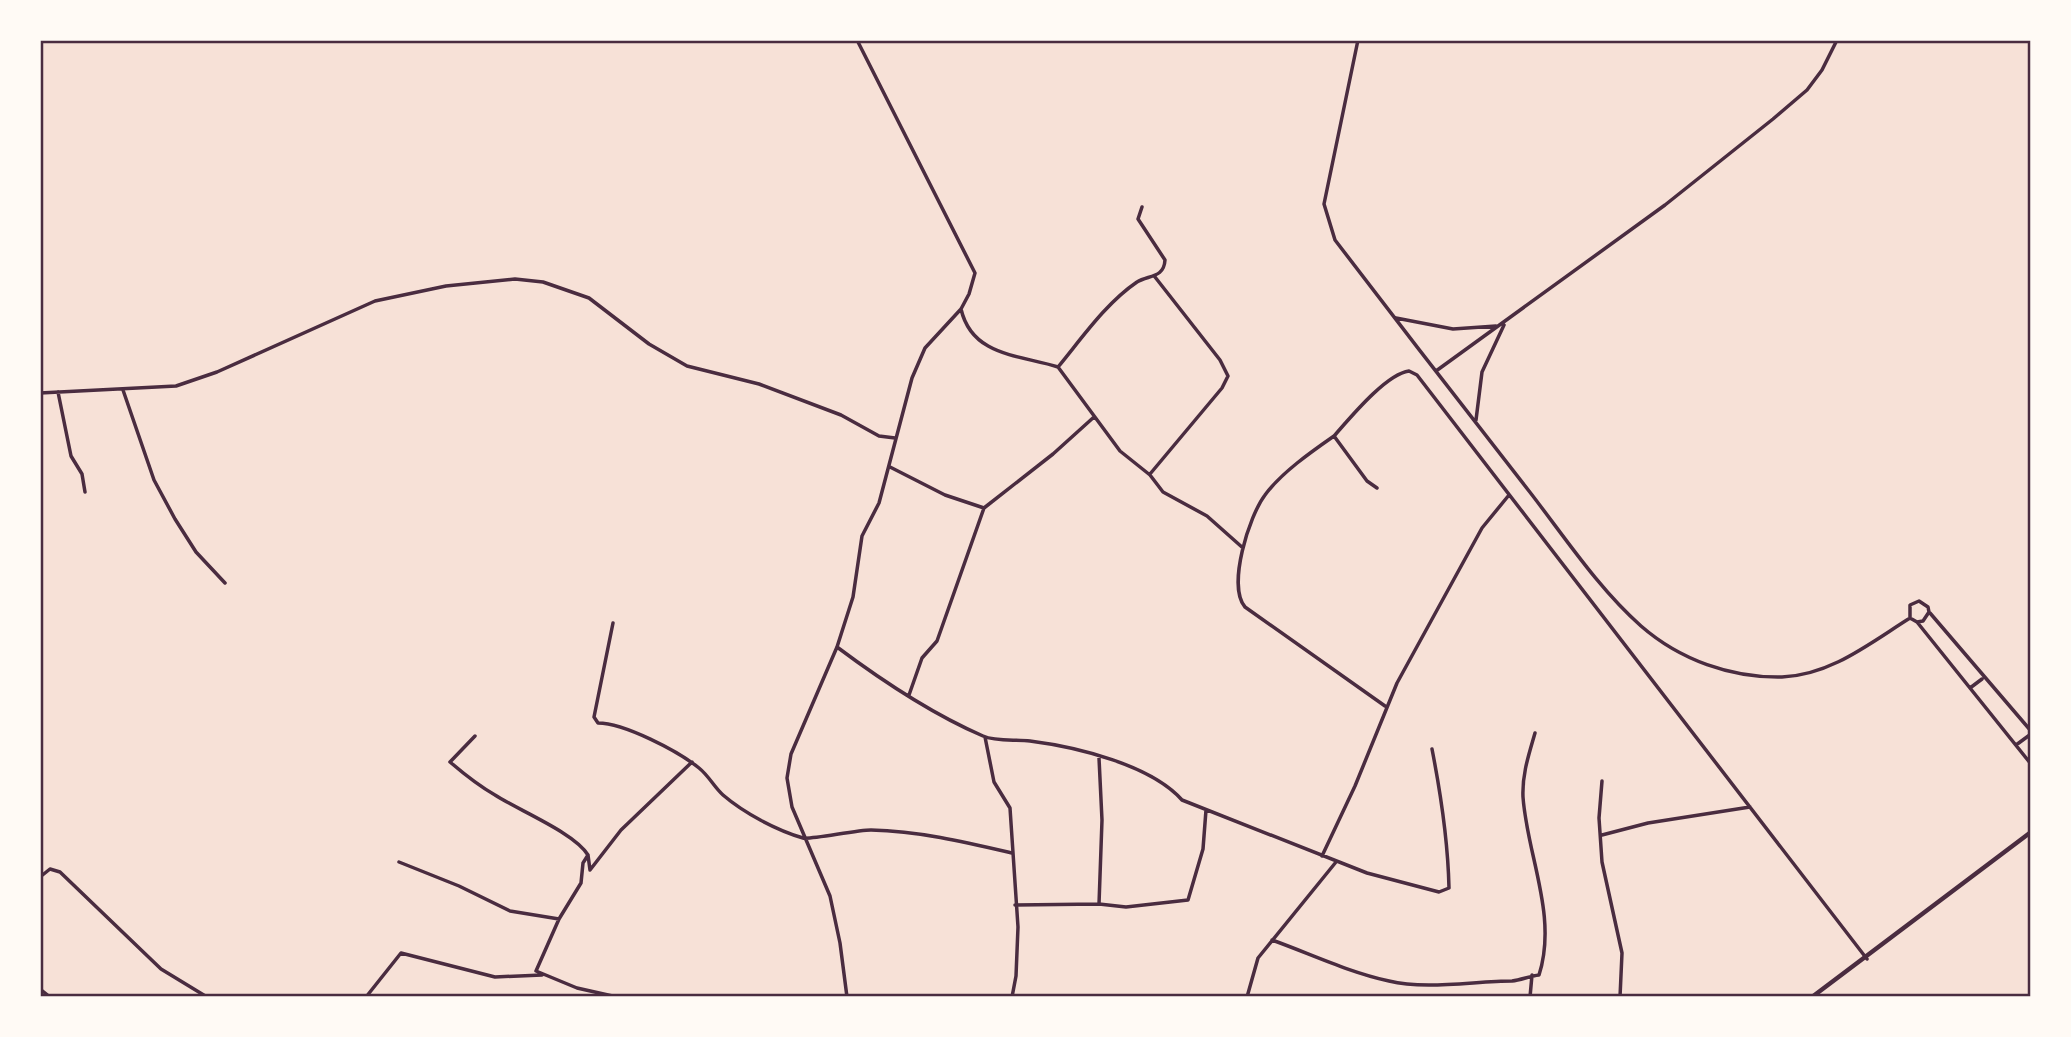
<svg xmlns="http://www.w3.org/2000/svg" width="2071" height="1037" font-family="'Public Sans',sans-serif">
  <rect width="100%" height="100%" fill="#f7e1d7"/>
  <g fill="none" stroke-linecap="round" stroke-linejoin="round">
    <path stroke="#4a2c40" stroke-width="3.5" d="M1358 40 1324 204 1335 240C1399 324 1464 408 1529 491 1564 536 1598 588 1641 626 1680 660 1731 678 1782 677 1831 675 1870 643 1910 618
      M961 309C972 357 1021 355 1058 367L1120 451 1150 475 1163 492 1207 516 1243 548
      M1396 318 1453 329 1496 326
      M1058 367C1082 338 1106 303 1137 282 1149 275 1164 278 1165 260L1138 219 1142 207
      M1436 371 1665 205 1773 119 1807 90 1822 70 1837 40
      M123 390 154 480 175 519 196 552 225 583
      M58 392 71 456 82 474 85 492
      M40 393 176 386 217 372 375 301 446 286 515 279 543 282 589 298 649 344 687 366 759 384 841 415 879 436 895 438
      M1476 420 1482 372 1504 325
      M1334 436C1350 418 1386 374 1409 371L1417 375 1867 959
      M890 467 945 495 984 508 1053 454 1094 417
      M1150 474 1222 388 1228 376 1220 360 1155 277
      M1377 488 1367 481 1334 436C1311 452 1281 473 1265 495 1249 516 1227 586 1245 607L1385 706
      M1930 613 2031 731
      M1917 622 1923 621 1929 612 1928 607 1919 601 1910 605V618L1917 622 2031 764
      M613 623 594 717 598 723C624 723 678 751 699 768 709 776 714 787 723 795 744 813 776 830 803 838 810 840 856 830 871 830 919 831 965 842 1012 853
      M837 647C881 680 932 714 983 736 996 742 1016 739 1030 741 1077 747 1151 765 1182 800L1367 873 1439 892 1449 888C1448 841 1441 795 1432 749
      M40 649 41 651
      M1970 688 1982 679
      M909 695 922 658 937 641 984 508
      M475 736 450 762C464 774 479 786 495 795 518 810 575 833 588 855
      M985 737 994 782 1010 808 1018 927 1016 976 1012 997
      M2016 745 2031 734
      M1602 781 1599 818 1602 862 1622 953 1620 997
      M1602 835 1648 823 1750 807
      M1322 856 1355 786 1397 683 1482 528 1509 495
      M399 862 459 886 510 911 559 919
      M40 877 50 869 60 872 161 969 207 997
      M1099 904 1102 820 1099 758
      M1015 905 1099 904 1126 907 1188 900 1203 849 1206 810
      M1272 940C1311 954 1348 972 1389 981 1425 990 1475 981 1512 981 1521 980 1530 976 1539 975 1558 916 1527 855 1523 797 1522 774 1529 754 1535 733
      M40 989 50 997
      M366 997 401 953 495 977 542 975
      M617 997 577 988 536 971 559 919 581 883 583 863 588 855 590 870 621 830 692 762
      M847 997 840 943 830 896 792 807 787 778 791 754 837 647 853 597 862 536 879 503 912 378 925 348 961 309 969 294 975 273 857 40
      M1247 997 1258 958 1336 862
      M1530 997 1532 975"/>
    <path stroke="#4a2c40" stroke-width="4.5" d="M1812 997 2031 832"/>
  </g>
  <rect width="2071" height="1037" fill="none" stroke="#fffaf5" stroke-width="84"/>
  <rect x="42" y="42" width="1987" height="953" fill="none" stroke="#4a2c40" stroke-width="2.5"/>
</svg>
